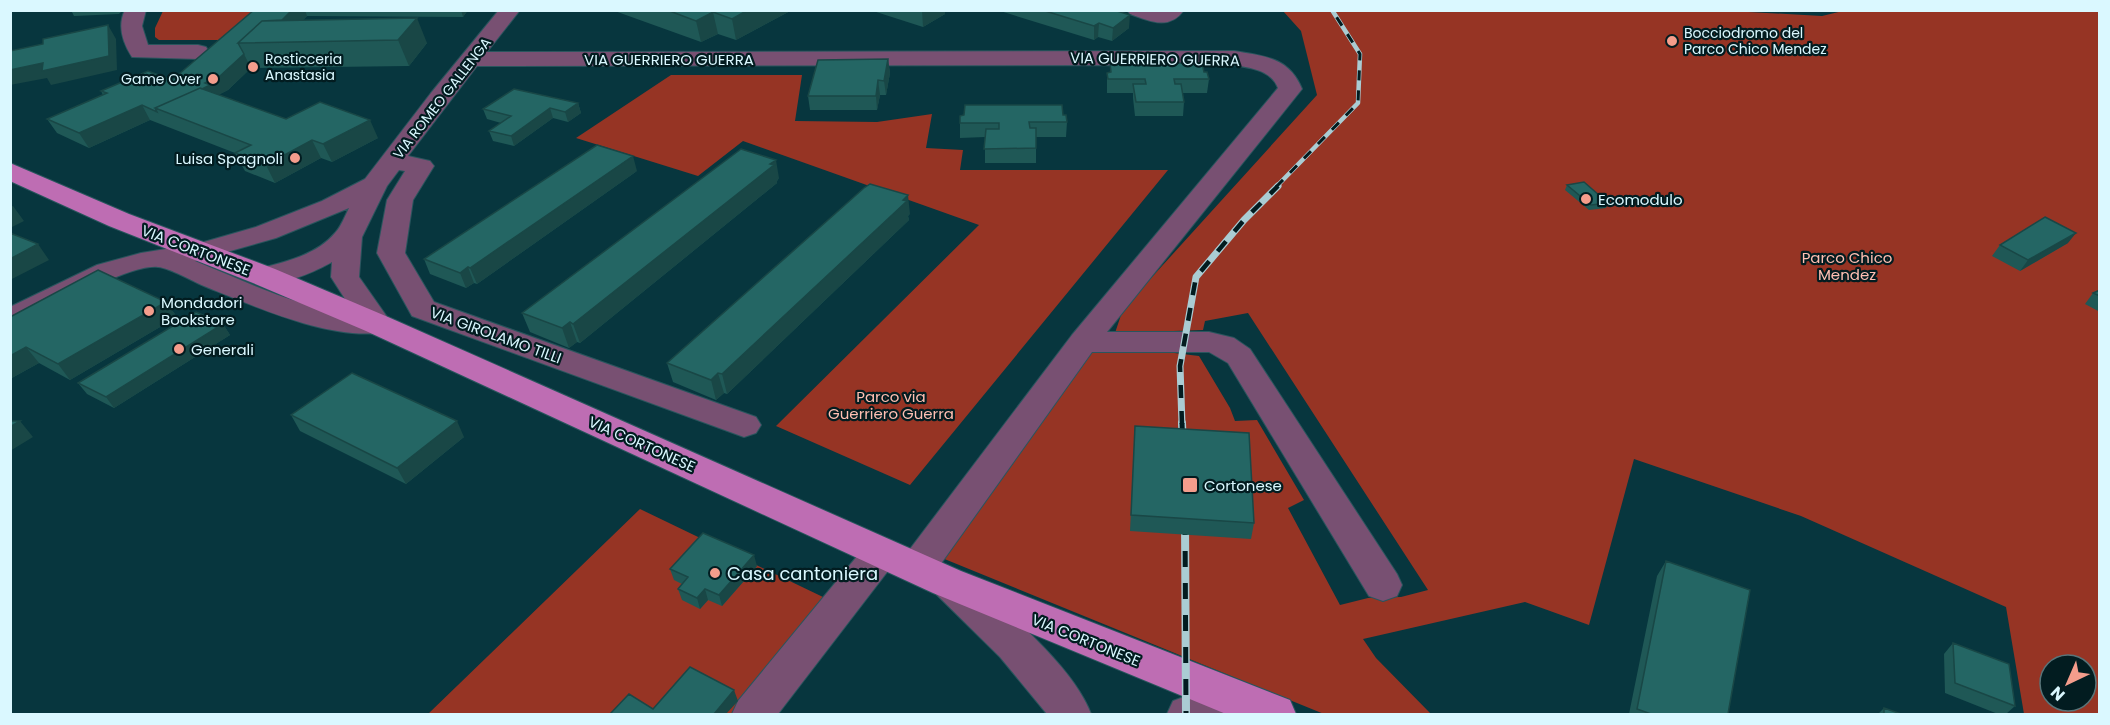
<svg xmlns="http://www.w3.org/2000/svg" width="2110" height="725" font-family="Poppins,sans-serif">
  <rect width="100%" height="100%" fill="#07363e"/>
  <path fill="#963424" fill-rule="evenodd" d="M1712 10 1822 16 1847 10 2099 11V714H2024L2006 607 1801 516 1634 459 1589 625 1525 602 1363 639 1376 658 1431 714H1324L942 558 1091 353 1166 352 1199 356 1230 408 1235 421 1257 420 1304 500 1288 508 1340 605 1368 598 1401 597 1428 590 1248 313 1205 321 1203 330 1115 333 1123 309 1317 95 1301 31 1283 11ZM2050 665H2086V701H2050Z
    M163 11H267L232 40H159L155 37V28Z
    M671 75H802L795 121 877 122 932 114 926 148 963 150 960 170H1168L910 485 776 426 979 225 743 141 698 176 576 138Z
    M640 509 823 597 731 714H428Z"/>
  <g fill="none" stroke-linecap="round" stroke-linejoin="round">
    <defs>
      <path id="minor" d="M125 10H146L142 26 148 45H198L206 47 209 52 206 57 198 59 132 57C123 43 117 26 125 10Z
        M499 10H520L487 52 1234 51C1264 56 1289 57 1302 89L1298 94 1107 332H1209L1234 338 1250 349 1397 574 1402 585 1397 596 1383 601 1369 596 1228 363 1209 352H1092L930 579 917 583 904 579 898 568 904 557 1072 335 1278 88C1271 70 1251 68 1234 65L477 66 408 156 430 161 434 166 413 200 405 253 434 302 756 417 761 425 756 433 744 437 412 316 377 253 387 200 405 171 399 170 387 186 362 237 359 277 392 324 388 331C338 344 251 305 204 286 192 281 170 268 158 267 127 264 49 311 21 327L10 330V307L97 265 141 253 197 244 256 227 322 201 365 179 431 93ZM349 208C345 216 341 227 335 233 316 256 281 263 254 270L250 276 254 282C277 288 311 274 332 262L331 277 354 313C299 309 245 281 195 261L276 238Z
        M1127 10H1184C1169 31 1150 21 1130 14Z
        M881 538 894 543 900 553 894 563 778 714H732L738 701 868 543Z
        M949 568 962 572C1002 608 1073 665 1091 714H1047L1000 657 936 594 930 583 936 572Z
        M1239 683 1254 688 1260 701 1254 714H1167L1173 701 1205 689Z"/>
      <path id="major" d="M10 163 129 214 275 269 388 317 961 571 1290 700 1296 714H1226L933 593 366 331 253 283 109 226 10 181Z"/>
    </defs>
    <use href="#minor" stroke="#29555d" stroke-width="2"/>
    <use href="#major" stroke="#29555d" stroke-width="2"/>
    <use href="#minor" fill="#785072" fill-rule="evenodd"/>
    <use href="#major" fill="#be6db3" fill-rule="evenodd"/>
    <defs>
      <path id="rail-far2" d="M1276 187 1358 103 1360 54 1332 10"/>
      <path id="rail-far1" d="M1182 424 1180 366 1196 277 1244 220 1278 186"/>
      <path id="rail" d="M1182 423 1183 447
        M1185 519 1186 714"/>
    </defs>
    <use href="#rail-far2" stroke="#aaccd3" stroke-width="4.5"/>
    <use href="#rail-far1" stroke="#aaccd3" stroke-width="7"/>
    <use href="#rail" stroke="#aaccd3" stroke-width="8"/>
    <use href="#rail-far2" stroke="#021c20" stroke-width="3" stroke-dasharray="10" stroke-linecap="butt"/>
    <use href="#rail-far1" stroke="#021c20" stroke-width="4.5" stroke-dasharray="13" stroke-linecap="butt"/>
    <use href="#rail" stroke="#021c20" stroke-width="5" stroke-dasharray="16" stroke-linecap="butt"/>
  </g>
  <path fill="#1f5856" d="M71 10H123L119 14 74 16Z
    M254 10H468L463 17 307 16 303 20 427 43 409 66 251 68 228 90 218 95 286 119 378 138 332 162 321 158 275 183 245 171 235 153 150 120 89 148 57 133 47 119 103 95 101 91 172 80Z
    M612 10H792L736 40 718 34 701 42Z
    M870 10H945V14L923 27Z
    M997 10H1114L1129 28 1112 41 1098 37 1094 40Z
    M888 59 890 73 886 95H880L877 110H810L808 96Z
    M1110 63 1204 72 1209 79 1207 93H1182L1184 102 1183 116H1135L1133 98V93H1107V73H1110Z
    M578 103 581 113 568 122 553 118 514 146 493 141 489 131 501 123 487 119 483 109Z
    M1063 115 1067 122 1066 137H1036V163H985V137L960 138V123Z
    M637 171 477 284 474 283 466 288 430 274 424 259Z
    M779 178 777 181V183L580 343 577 342 569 348 530 332 522 313Z
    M1567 185 1608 203 1606 208 1589 210 1565 190Z
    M910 214 908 216 909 220 727 394 724 393 716 400 673 382 667 363Z
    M2068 243 2020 271 1992 256 2000 245Z
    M2100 290V312L2085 304 2093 293Z
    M166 302 177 317 70 380 39 363 10 379V317Z
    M223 324 230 335 114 408 87 394 78 383Z
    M291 415 464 437 406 484 300 431Z
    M1135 426 1254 523 1251 539 1130 531Z
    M1666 561 1728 714H1629L1657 576Z
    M757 566 722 606 708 600 700 609 682 600 678 589 682 584 674 580 670 569Z
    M1953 643 2015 706 2006 714H1998L1945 693 1944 654Z
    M1884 708 1901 714H1878Z"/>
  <path fill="#194746" d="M292 10H305L307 16 278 43H257Z
    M461 10H468L463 17Z
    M748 10H792L736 40 732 19Z
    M922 10H945V14L923 27Z
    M713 12 718 34 701 42 696 21Z
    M1130 15 1129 28 1112 41 1113 28Z
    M417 18 427 43 409 66 398 40Z
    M1099 23 1098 37 1094 40V26Z
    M108 25 116 39 117 70 51 85 47 78 10 85V70Z
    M244 54 251 68 228 90 216 96 182 118 205 83Z
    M888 59 890 73 886 95 884 81Z
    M878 80 880 95 877 110 876 96Z
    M578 103 581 113 568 122 565 112Z
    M142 105 150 120 89 148 79 133Z
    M550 108 553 118 514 146 511 136Z
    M370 120 378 138 332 162 323 144Z
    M312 140 321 158 275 183 266 165Z
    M633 156 637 171 477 284 470 268Z
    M776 160 779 178 777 181V183L580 343 573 324Z
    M908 195 910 214 908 216 909 220 727 394 722 374Z
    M13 206 24 221 10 228V207Z
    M2076 233 2068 243 2020 271 2028 260Z
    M38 244 49 260 10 280V259Z
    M468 267 474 283 466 288 460 273Z
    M166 302 177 317 70 380 58 364Z
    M570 322 577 342 569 348 562 328Z
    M223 324 230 335 114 408 106 397Z
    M26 347 39 363 10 379V356Z
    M718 373 724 393 716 400 711 380Z
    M20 421 33 437 10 451V427Z
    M457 421 464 437 406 484 397 468Z
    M754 555 757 566 722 606 719 595Z
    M705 589 708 600 700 609 697 598Z
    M734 690 738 701 726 714H714Z"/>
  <path fill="#246664" stroke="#194746" stroke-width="1.5" d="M254 10H292L282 20 262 21 238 43 244 54 220 76 205 83 210 85 202 89 200 88 155 108 157 112 142 105 79 133 47 119 107 93 101 91 148 71 172 80Z
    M667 10H748L732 19 713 12 696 21Z
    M1042 10H1114L1130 15 1113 28 1099 23 1094 26Z
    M417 18 398 40 238 43 262 21Z
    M108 25 109 56 42 71 43 63 10 70V51L43 44V39Z
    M888 59 884 81 878 80 876 96H808L818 60Z
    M1110 63H1202L1204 72H1207L1209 79H1174L1175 84H1181L1184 102H1136L1133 84H1146L1145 79H1108L1107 73 1111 72Z
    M200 88 286 119 320 102 370 120 323 144 312 140 266 165 235 153 251 145 155 108Z
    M514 89 578 103 565 112 550 108 511 136 489 131 511 116 483 109Z
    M965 105H1062L1063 115H1066L1067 122H1029L1030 128H1036V148L984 149 986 129H999V123H960V116L964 115Z
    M597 145 633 156 470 268 468 267 460 273 424 259Z
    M741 149 776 160 770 164 774 165 573 324 570 322 562 328 522 313Z
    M1584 182 1608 203 1591 205 1567 185Z
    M870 184 908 195 903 200 907 201 722 374 718 373 711 380 667 363 864 188Z
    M2045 217 2076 233 2028 260 2000 245Z
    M10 233 38 244 10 259Z
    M98 270 166 302 58 364 26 347 10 356V317Z
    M2100 290V296L2093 293Z
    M196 312 223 324 106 397 78 383Z
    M352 373 457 421 397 468 291 415Z
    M10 421H20L10 427Z
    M1135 426 1249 433 1254 523 1131 515Z
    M703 533 754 555 719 595 705 589 697 598 678 589 688 577 670 569Z
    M1666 561 1750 590 1728 714H1651L1637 709Z
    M1953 643 2009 664 2015 706 1955 683Z
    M690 667 734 690 714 714H610L629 694 653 709Z
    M1884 708 1901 714H1884Z"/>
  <g fill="#f49d8c" stroke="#021c20" stroke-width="2">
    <circle cx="1672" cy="41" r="6"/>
    <circle cx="253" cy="67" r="6"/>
    <circle cx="213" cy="79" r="6"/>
    <circle cx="295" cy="158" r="6"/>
    <circle cx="1586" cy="199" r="6"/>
    <circle cx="149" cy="311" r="6"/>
    <circle cx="179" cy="349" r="6"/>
    <rect x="1182" y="477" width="16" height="16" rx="3"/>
    <circle cx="715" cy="573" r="6"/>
  </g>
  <g text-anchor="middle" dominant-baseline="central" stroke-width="4.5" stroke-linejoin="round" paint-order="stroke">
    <g font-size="14" fill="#daf8ff" stroke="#021c20" text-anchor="start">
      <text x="1684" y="33">Bocciodromo del<tspan x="1684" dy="16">Parco Chico Mendez</tspan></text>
      <text x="265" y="59">Rosticceria<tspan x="265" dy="16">Anastasia</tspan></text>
      <text x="201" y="79" text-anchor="end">Game Over</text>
    </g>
    <g font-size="14" fill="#daf8ff" stroke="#021c20">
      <text transform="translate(442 98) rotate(-52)">VIA ROMEO GALLENGA</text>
    </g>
    <g font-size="15" fill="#daf8ff" stroke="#021c20">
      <text x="669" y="59">VIA GUERRIERO GUERRA</text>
      <text transform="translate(1155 59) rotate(1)">VIA GUERRIERO GUERRA</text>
      <text transform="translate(196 250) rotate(21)">VIA CORTONESE</text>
      <text transform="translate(496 335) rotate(20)">VIA GIROLAMO TILLI</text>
      <text transform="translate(642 444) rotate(24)">VIA CORTONESE</text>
      <text transform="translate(1086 640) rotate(22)">VIA CORTONESE</text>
    </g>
    <g font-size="15" fill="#daf8ff" stroke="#021c20" text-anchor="start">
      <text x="283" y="158" text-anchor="end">Luisa Spagnoli</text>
      <text x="1598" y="199">Ecomodulo</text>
      <text x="161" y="302">Mondadori<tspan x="161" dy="17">Bookstore</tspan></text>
      <text x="191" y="349">Generali</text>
      <text x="1204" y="485">Cortonese</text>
    </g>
    <g font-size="15" fill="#ffbfb2" stroke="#021c20">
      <text x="1847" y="257">Parco Chico<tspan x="1847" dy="17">Mendez</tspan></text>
      <text x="891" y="396">Parco via<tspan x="891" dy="17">Guerriero Guerra</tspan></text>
    </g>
    <g font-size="18" fill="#daf8ff" stroke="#021c20" text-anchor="start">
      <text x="727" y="573">Casa cantoniera</text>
    </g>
  </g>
  <rect width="2110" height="725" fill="none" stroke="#daf8ff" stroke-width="24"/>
  <g transform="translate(2068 683) rotate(224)"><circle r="28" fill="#021c20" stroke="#587479" stroke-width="1.5"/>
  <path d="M0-4.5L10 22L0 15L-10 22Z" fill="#f49d8c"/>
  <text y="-9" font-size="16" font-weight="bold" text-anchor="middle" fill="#daf8ff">N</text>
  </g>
</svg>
